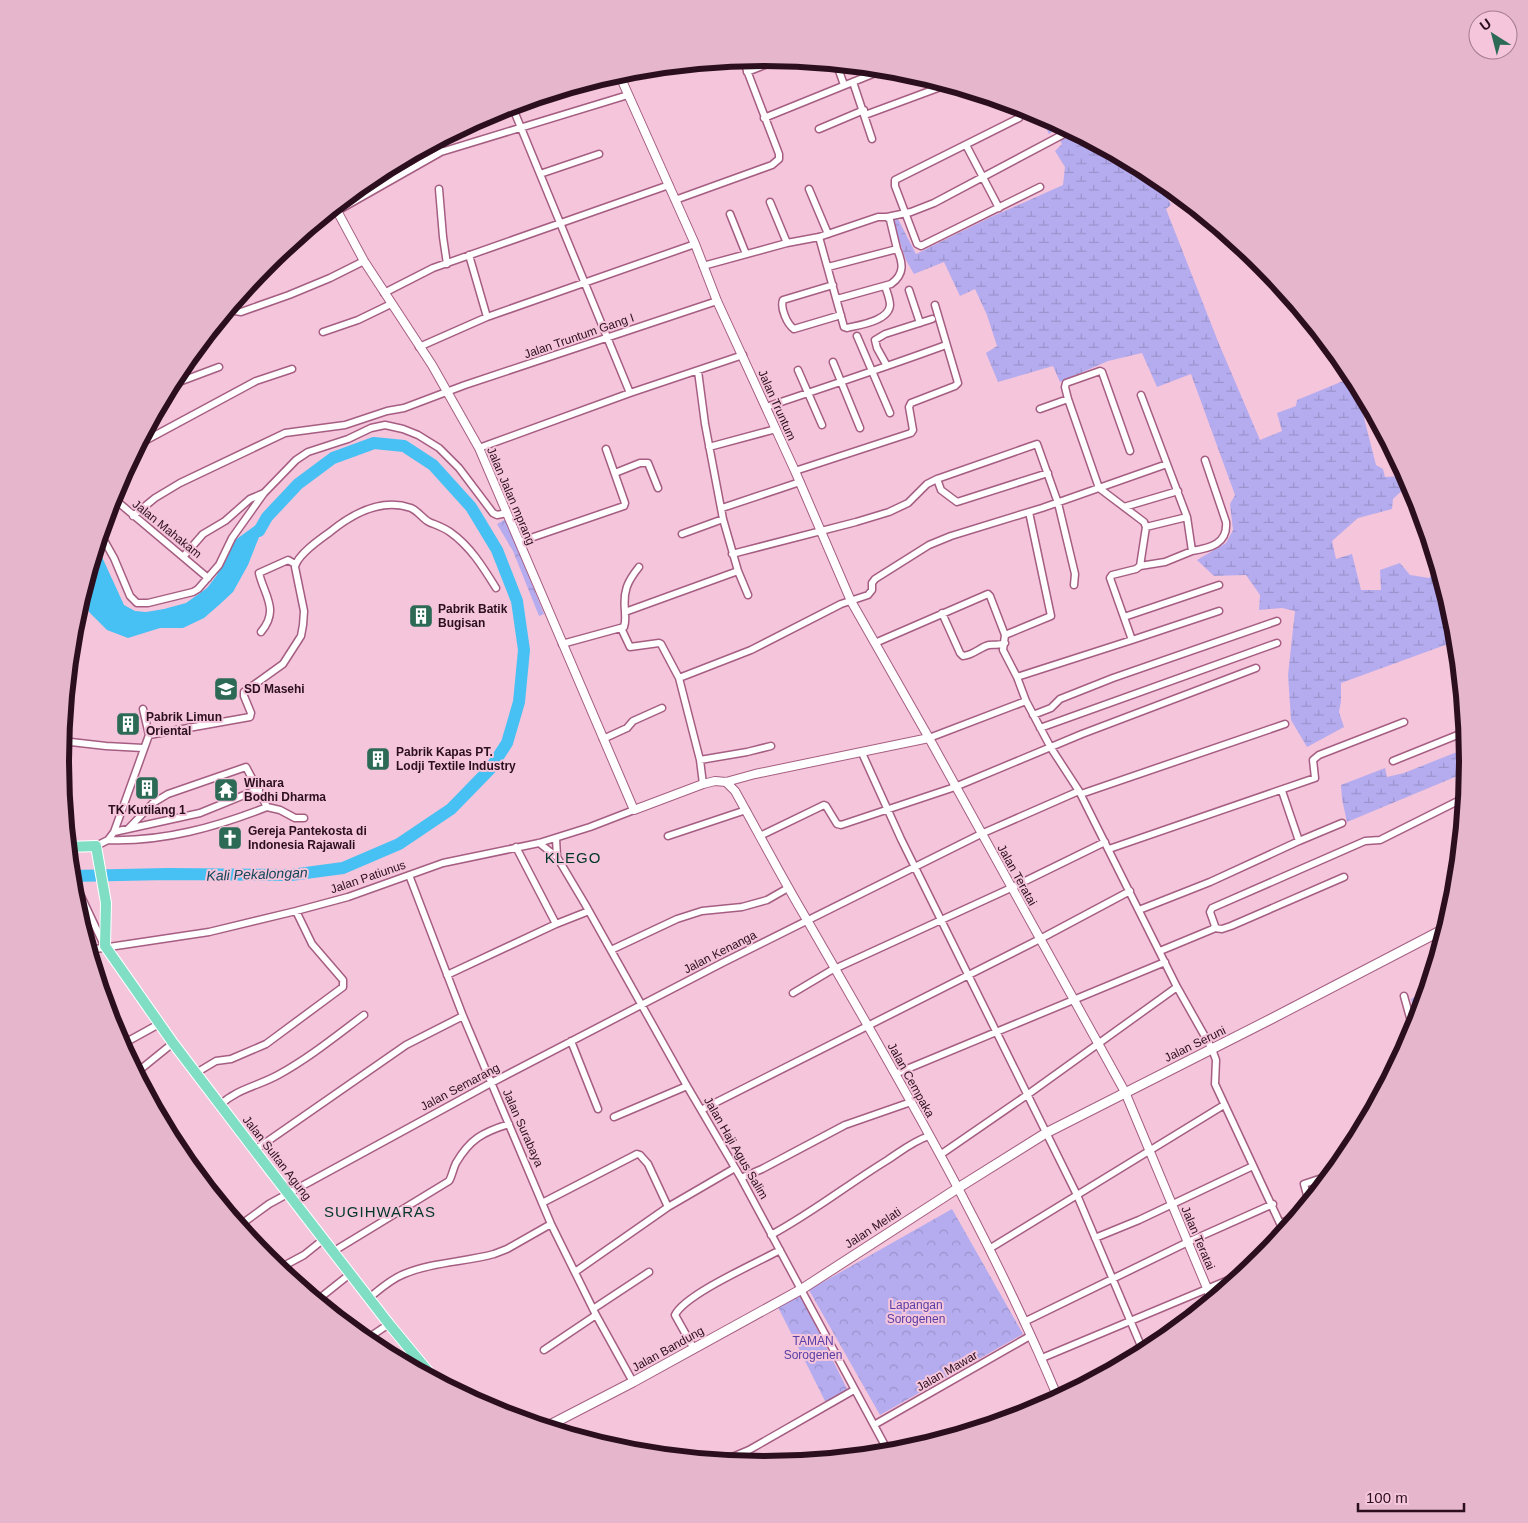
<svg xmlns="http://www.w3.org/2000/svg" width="1528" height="1523" font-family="Arial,sans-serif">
  <defs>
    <pattern id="wetland-marsh" width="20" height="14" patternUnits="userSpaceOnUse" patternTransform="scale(1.25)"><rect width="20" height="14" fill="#b4acef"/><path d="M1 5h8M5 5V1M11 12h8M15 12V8" fill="none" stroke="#9b93cc"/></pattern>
    <pattern id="park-crowns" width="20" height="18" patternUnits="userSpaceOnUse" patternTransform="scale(1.25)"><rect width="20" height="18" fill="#b4acef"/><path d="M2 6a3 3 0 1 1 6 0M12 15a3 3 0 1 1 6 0" fill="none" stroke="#9b93cc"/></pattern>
  </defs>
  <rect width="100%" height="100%" fill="#f5c5db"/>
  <path fill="url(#wetland-marsh)" d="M1038 113 1155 176 1160 180 1171 205 1166 209 1219 344 1260 440 1282 431 1277 413 1296 406 1297 400 1353 377 1359 389 1361 406 1376 465 1383 469 1385 477 1401 476 1408 485 1393 499 1392 509 1358 518 1332 541 1336 559 1352 554 1361 590H1381L1380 570 1400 563 1410 575 1429 578 1434 572 1429 557 1434 555 1449 605 1445 614 1449 627 1448 644 1341 683V701L1339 712 1344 727 1307 747 1291 720 1288 675 1295 611 1282 608 1259 610 1260 595 1246 575 1214 576 1197 560 1226 543 1233 530 1230 504 1235 495 1191 374 1157 387 1142 353 1108 361 1060 382 1053 366 998 382 986 353 997 346 987 315 975 289 960 296 944 262 914 274 906 260 892 220 898 219 916 254 991 217 1063 185 1065 167 1055 151 1062 144 1055 130 1049 134Z
    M1467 748V772L1347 822 1342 799 1341 785 1385 768 1387 777 1404 773Z
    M1426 991 1417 1023 1411 999Z"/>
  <path fill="url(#park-crowns)" d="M506 519 544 614 539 616 513 551 497 524Z
    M952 1209 1023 1334 880 1415 809 1290Z
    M799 1292 849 1393 827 1405 776 1303Z"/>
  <path fill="#47c1f3" d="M267 517 248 565 233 592 219 605 204 618 183 628H160L128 638 107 630 89 612 83 593 97 546 124 605 135 611 146 612 164 609 186 603 207 588 217 575 231 543Z"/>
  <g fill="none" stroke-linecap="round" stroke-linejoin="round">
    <path stroke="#47c1f3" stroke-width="12" d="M71 876 168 874 291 875 343 868 399 844 451 809 490 769 507 743 519 702 524 650 517 601 497 550 471 507 433 465 404 446 374 443 333 458 298 484 267 517 259 531"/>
    <defs>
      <path id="minor" d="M837 65 844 85
        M747 72 780 59
        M853 82 872 139
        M512 106 630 393
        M865 115 946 85
        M764 118 885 69
        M1019 118 895 180V186L917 244 921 246 1040 187
        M819 129 864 110
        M437 142 441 152
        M966 145 999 208
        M540 174 599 154
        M439 189 443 237 447 264
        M809 189 828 234
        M675 200 772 165 779 159V154L743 60
        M770 202 787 243
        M337 211 441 152 628 95
        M730 214 746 254
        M887 217 911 212 934 203 1062 135
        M819 237 844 327 847 328C859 325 889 321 890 305 890 299 887 292 885 286
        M469 255 487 317
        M703 266 787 243 819 237 878 217H887L890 220 897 249 828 267
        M833 285 783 300C780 308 787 324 794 329L841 315
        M909 290 920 323
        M384 293 433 268 669 185
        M837 299 891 284C905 274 903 263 897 249
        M229 310 241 312 289 295 330 278 364 261
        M323 332 358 320 391 304
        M857 336 890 413
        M419 347 487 317 695 244
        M833 362 860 428
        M887 366 877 348 875 340 885 334 932 319
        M798 370 822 425
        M171 385 219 367
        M1141 395 1167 464
        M1068 399 1065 387 1066 383 1100 371 1102 372 1130 451
        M766 407C826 387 886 367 946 345
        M1040 409 1068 399 1099 488 1144 522 1146 527 1140 566 1136 569 1112 575 1110 578 1132 640 1017 677 1026 701 1051 748 1079 791 1177 987 1212 1049 1216 1060 1215 1084 1284 1232
        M139 444 256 381 292 369
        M709 447 776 429
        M479 448 630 393 743 355
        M795 471 911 433 913 430 909 407 911 403 955 386 958 383 935 305
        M615 473 640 463H648L658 488
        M937 479 1037 444 1058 503 1075 574 1074 585
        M112 497 208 578
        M1417 502H1418
        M1124 507 1178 491
        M722 508 800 482
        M133 516 155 498 180 483 285 433 345 425 387 411 404 408 465 385 717 301
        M1146 527 1187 517
        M682 534 723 519
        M101 535 114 558 130 596 137 603H148L193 592 198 589 219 565 232 538 264 493 296 460 308 452 348 439 371 428 385 425 403 429 418 435 439 448 459 468 493 513 497 515 507 513
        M519 542 624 506 625 503 606 449
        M1192 551C1210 548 1228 544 1226 522L1205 460
        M732 554 856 522 889 512 908 503 927 484 937 479 941 490 957 502 1048 473
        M183 557 203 534 225 521 250 499 264 493
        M738 571 748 595
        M625 612 738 571 723 519 705 424 698 371
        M942 613 960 653 963 656C974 655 980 647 989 645 995 644 999 646 1005 643
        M1124 617 1219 585
        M621 628 630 647 659 643 661 644 679 678
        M261 632C280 610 264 595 259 573L288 560 295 564
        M1005 635 1051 616 1029 512
        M1132 640 1219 611
        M875 643 988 594 990 596 1005 635 1003 650 1017 677
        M562 644 624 627C626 621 625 617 625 611 623 591 627 582 639 567
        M143 709 149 735
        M1033 715 1051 708 1060 699 1113 678 1277 621
        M1040 728 1277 643
        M929 738 1026 701
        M603 739 627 728 633 721 662 708
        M62 741 106 746 143 748
        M862 753 901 839 1077 1195 1144 1353
        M700 760 747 752 771 746
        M1393 761 1465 732
        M703 784 700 760 679 678 751 650 841 604 868 595 872 590V583L875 579 929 545 951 536 1042 508 1167 464 1187 517 1192 551 1165 562 1140 566
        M1282 791 1299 841
        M1081 794 1285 724
        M128 829 153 803 168 794 246 767 267 807 280 810 295 818H304
        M114 832 200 813 259 789
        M668 836 746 810
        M760 836 824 805 826 806 837 824 841 825 955 787 1082 734 1256 668
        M556 838 557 857
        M108 840C163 842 216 827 267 807
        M539 843 557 857 585 904 687 1086 741 1178 889 1453
        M96 846 108 840 114 832 149 735 250 717 251 713 244 696V692L283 664 301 636 303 625 304 611 295 567C297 555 320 539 330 532 352 514 382 498 411 508 418 511 422 518 429 522 436 525 443 527 450 532 470 546 483 567 496 588
        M516 847 556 924
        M1109 849 1315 778 1313 760 1319 755 1404 722
        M71 875 103 943
        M409 875 463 1016 551 1224 596 1315 633 1382
        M1139 910 1210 882 1299 841 1342 823
        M1214 928 1222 929 1231 926 1344 877
        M89 950 209 932 296 911 348 897 443 863 539 843 590 827 634 810
        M611 950 677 919 702 911 742 907 767 900 788 888
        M1160 951 1213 929 1215 926 1210 912 1212 908 1365 841 1380 840 1464 798
        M447 975 556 924 589 911
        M793 993 830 971 1011 888 1105 842
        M1404 996 1414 1032
        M571 1041 598 1109
        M121 1045 159 1024
        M136 1073 173 1043
        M196 1073 216 1061 231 1059 266 1044 343 987V980L312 944 296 911
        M895 1074 1165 962
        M220 1105C237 1089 258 1086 278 1075 309 1058 336 1036 364 1015
        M701 1110 1040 939 1130 891
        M614 1117 687 1086
        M255 1150 406 1045 463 1016
        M940 1155 1027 1095 1177 987
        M741 1178 762 1169 845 1125 911 1102
        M1309 1202 1304 1184 1331 1175
        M542 1203 637 1154 640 1155 648 1164 668 1207
        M1281 1223 1296 1217
        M239 1226 269 1204 491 1083 722 963 981 834 1079 791
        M771 1235C812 1213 847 1185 886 1161 900 1152 913 1141 929 1136
        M1095 1238 1139 1220 1253 1166
        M989 1249 1224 1105
        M334 1251 449 1181C452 1176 453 1169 456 1163 470 1139 483 1132 509 1124
        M278 1269 304 1255 324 1239
        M575 1272 668 1207 735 1168
        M369 1298C380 1289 391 1279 404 1274 433 1262 465 1262 494 1254L507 1249 551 1224
        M316 1301 350 1274
        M593 1309 649 1272
        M1024 1322 1188 1242 1273 1204
        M365 1340 389 1324
        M694 1349 675 1315C685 1294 757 1263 780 1250
        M544 1350 596 1315
        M1042 1358 1245 1273
        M874 1425 1030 1336
        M723 1461 749 1450 854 1390"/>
      <path id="tertiary" d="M619 74 695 244 717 301 795 471 851 601 929 738
        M335 207 364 261 432 365 479 448 634 810 703 784 715 781 726 782 755 774 929 738 1125 1092 1212 1300
        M726 782 735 791C759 834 782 878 807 920 897 1076 989 1232 1058 1398"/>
      <path id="secondary" d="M546 1427 633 1382 802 1289 958 1188 1046 1133 1271 1019 1446 928"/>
      <path id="primary" d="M68 847 96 846 106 903 105 946 173 1043 266 1165 389 1324 436 1381"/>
    </defs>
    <use href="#minor" stroke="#a55e82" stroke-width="9"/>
    <use href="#tertiary" stroke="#a55e82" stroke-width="10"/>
    <use href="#secondary" stroke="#a55e82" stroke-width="11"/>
    <use href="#primary" stroke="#fff" stroke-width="12"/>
    <use href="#minor" stroke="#fff" stroke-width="6"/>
    <use href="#tertiary" stroke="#fff" stroke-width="8"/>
    <use href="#secondary" stroke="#fff" stroke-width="9"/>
    <use href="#primary" stroke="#80dec4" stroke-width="10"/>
  </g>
  <defs>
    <symbol id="building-square" viewBox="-11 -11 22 22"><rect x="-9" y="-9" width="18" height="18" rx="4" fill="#2c6a56" stroke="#f5c5db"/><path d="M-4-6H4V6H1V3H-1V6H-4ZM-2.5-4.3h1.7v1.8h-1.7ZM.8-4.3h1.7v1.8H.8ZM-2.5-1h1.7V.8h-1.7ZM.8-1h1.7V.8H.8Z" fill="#fff"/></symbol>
    <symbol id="school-square" viewBox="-11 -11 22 22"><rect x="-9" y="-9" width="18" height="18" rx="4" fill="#2c6a56" stroke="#f5c5db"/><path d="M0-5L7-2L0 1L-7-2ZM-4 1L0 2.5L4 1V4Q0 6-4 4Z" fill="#fff"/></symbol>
    <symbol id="temple-square" viewBox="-11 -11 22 22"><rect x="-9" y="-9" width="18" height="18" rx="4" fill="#2c6a56" stroke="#f5c5db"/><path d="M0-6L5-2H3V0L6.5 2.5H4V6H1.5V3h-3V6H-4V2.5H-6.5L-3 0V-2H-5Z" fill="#fff"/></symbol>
    <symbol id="church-square" viewBox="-11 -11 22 22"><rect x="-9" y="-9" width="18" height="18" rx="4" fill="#2c6a56" stroke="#f5c5db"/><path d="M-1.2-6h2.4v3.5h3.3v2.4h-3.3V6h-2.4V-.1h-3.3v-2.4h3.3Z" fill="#fff"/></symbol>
  </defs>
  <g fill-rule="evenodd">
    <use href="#building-square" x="407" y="602" width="28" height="28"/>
    <use href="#school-square" x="212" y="675" width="28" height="28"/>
    <use href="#building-square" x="114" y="710" width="28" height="28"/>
    <use href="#building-square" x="364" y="745" width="28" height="28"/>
    <use href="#building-square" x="133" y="774" width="28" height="28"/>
    <use href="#temple-square" x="212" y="776" width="28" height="28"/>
    <use href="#church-square" x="216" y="824" width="28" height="28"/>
  </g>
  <g text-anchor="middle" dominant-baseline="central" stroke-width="4" stroke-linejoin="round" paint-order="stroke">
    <g font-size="12" fill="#2c0f1e" stroke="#f5c5db">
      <text transform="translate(579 336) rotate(-19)">Jalan Truntum Gang I</text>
      <text transform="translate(777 405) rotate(66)">Jalan Truntum</text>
      <text transform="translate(511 496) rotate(67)">Jalan Jalan mprang</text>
      <text transform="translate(167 529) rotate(39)">Jalan Mahakam</text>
      <text transform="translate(1017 875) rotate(61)">Jalan Teratai</text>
      <text transform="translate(368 877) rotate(-19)">Jalan Patiunus</text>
      <text transform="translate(720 952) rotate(-27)">Jalan Kenanga</text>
      <text transform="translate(1195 1044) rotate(-26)">Jalan Seruni</text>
      <text transform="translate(911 1080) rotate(61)">Jalan Cempaka</text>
      <text transform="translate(460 1087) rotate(-28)">Jalan Semarang</text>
      <text transform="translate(523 1128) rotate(66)">Jalan Surabaya</text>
      <text transform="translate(736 1148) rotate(60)">Jalan Haji Agus Salim</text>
      <text transform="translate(277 1158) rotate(52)">Jalan Sultan Agung</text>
      <text transform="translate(873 1228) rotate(-33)">Jalan Melati</text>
      <text transform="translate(1198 1238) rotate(67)">Jalan Teratai</text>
      <text transform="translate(668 1349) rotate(-29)">Jalan Bandung</text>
      <text transform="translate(947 1371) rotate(-30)">Jalan Mawar</text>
    </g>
    <g font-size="12" font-weight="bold" fill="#2c0f1e" stroke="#f5c5db" text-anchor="start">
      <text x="438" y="609">Pabrik Batik<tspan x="438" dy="14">Bugisan</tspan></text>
      <text x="244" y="689">SD Masehi</text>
      <text x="146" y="717">Pabrik Limun<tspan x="146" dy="14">Oriental</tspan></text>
      <text x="396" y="752">Pabrik Kapas PT.<tspan x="396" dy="14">Lodji Textile Industry</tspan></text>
      <text x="244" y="783">Wihara<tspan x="244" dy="14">Bodhi Dharma</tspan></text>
      <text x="147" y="810" text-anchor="middle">TK Kutilang 1</text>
      <text x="248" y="831">Gereja Pantekosta di<tspan x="248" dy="14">Indonesia Rajawali</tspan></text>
    </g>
    <g font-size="12" fill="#573fa5" stroke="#f5c5db">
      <text x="916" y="1305">Lapangan<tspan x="916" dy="14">Sorogenen</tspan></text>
      <text x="813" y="1341">TAMAN<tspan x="813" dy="14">Sorogenen</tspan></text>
    </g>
    <g font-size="14" font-style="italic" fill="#114559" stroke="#f5c5db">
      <text transform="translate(257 874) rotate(-2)">Kali Pekalongan</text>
    </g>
    <g font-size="15" letter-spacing="1" fill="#003628" stroke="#f5c5db">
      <text x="573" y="857">KLEGO</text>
      <text x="380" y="1211">SUGIHWARAS</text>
    </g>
  </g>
  <path d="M0 0H1528V1523H0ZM69 761a695 695 0 1 1 1390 0a695 695 0 1 1-1390 0Z" fill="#e5b6cc" fill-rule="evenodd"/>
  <path fill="none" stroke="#2c0f1e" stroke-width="6" d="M69 761a695 695 0 1 1 1390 0a695 695 0 1 1-1390 0Z"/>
  <g transform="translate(1493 35) rotate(324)"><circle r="24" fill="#f5c5db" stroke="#a57c8f"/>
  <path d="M0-4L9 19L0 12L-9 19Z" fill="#2c6a56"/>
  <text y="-8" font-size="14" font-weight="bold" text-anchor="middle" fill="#2c0f1e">U</text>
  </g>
  <path d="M1358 1503v8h106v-8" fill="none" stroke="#2c0f1e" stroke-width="2.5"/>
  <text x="1366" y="1503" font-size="15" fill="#2c0f1e" stroke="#f5c5db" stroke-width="4" paint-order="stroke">100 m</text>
</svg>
